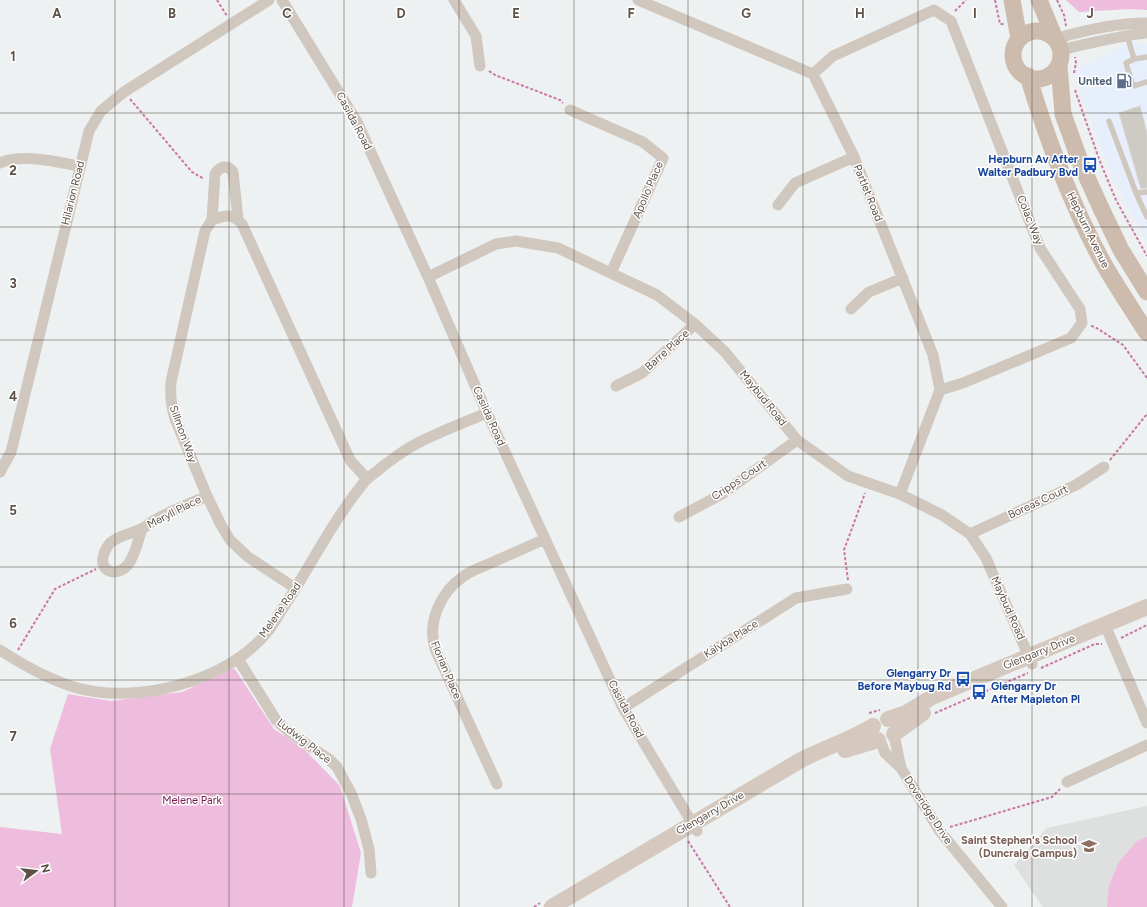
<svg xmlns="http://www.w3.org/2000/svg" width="1147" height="907" font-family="Figtree,sans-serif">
  <rect width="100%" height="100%" fill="#eef1f1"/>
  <path fill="#e8effc" d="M1130 43 1147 44V240L1112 177 1073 71Z"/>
  <path fill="#dde0df" d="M1147 806V907H1043L1014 865 1047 828Z"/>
  <path fill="#eebdde" d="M1066 0H1147V10L1130 9 1079 12Z
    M234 668 274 729 305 750 340 786 361 853 352 907H0V827L62 834 50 749 68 694 111 701 182 692Z
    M1147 837V907H1107L1109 885 1119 862 1137 841Z"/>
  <path fill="#cecbc5" stroke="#dad7d2" d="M1140 106 1147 133V188L1141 189 1119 113Z"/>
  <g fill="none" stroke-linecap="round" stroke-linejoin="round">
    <path stroke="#cb76a5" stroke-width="2" stroke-dasharray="3 2" stroke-linecap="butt" d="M217 0 227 16
      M995 0 1000 24H1004
      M1057 0 1064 15 1066 26
      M955 11 966 0
      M489 71 495 75 560 100 563 103
      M1074 73 1076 63 1075 57
      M1075 90 1099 159 1116 200 1147 256
      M130 99 192 172 204 179
      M1091 326 1095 327 1123 345 1147 378
      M1110 460 1147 414
      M848 580 844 550 865 493
      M1121 638 1147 625
      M18 650 55 589 96 569
      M1041 668 1095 644H1102
      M869 713 880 710
      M935 713 1028 673
      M950 827 1052 797 1060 789
      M688 841 730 907
      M534 907 540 903"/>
    <path stroke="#d0c7bf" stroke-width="5.5" d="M1127 35 1134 59
      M1147 57 1134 59 1126 63 1133 86 1147 82
      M1109 121 1136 193 1147 192
      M1136 193 1147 217"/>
    <path stroke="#d0c7bf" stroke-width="11" d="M282 0 357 122 428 277 487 413 623 708 697 831
      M454 0 476 36 480 66
      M638 0 813 74 854 157 933 355 940 390 900 494
      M1055 39C1085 30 1115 23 1147 23
      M1061 50C1090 43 1118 36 1147 33
      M813 74 833 56 934 10 951 21 1040 248 1080 309 1082 323 1071 338 963 383 940 390
      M570 110 643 142 663 158 611 273
      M0 163C21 153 57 162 79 166
      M778 205 795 183 854 157
      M212 220 215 174C220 166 228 164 233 172L238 219
      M428 277 496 244 516 241 558 248 657 295 695 324 725 352 797 440 848 476 900 494 942 515 970 534 986 558 1032 664
      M851 309 869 292 903 278
      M616 386 642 373 695 324
      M0 472 11 452 89 131 101 111 124 92 269 0
      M679 517 722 494 797 440
      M142 529C138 540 136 553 129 563 120 577 100 574 103 557 104 552 107 547 110 543 120 534 133 534 143 528 147 526 150 523 153 521 170 511 189 504 207 496
      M970 534 1076 485 1104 467
      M295 588 248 557 230 540 221 525 207 496 175 419C171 406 170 395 171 382L205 231 212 220C225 215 232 213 242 224L350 460 367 479
      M1105 625 1147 723
      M0 650C23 665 48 679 74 687 135 706 230 681 269 630 276 620 282 609 289 599 314 559 336 516 366 480 371 475 378 471 383 466 394 458 404 450 416 444 439 432 463 423 487 413
      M238 659 276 720 290 733 329 759 337 767 351 793 361 819 369 849 371 873
      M623 708 796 598 847 589
      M894 735 901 768
      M880 740 885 753 901 768 939 830 1002 907
      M1067 782 1147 745
      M497 784 436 651C426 624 440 592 464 576 472 570 482 567 491 563 509 555 527 547 545 539"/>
    <path stroke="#d5c9bf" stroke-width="16" d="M888 719 906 713 934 696 1147 607
      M894 734 923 713
      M845 750 878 740
      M552 907 801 760C824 748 850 740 873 726"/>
    <path stroke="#cdbcae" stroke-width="17" d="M1012 0 1019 39
      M1039 0 1054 36
      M1013 55a24 24 0 1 1 48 0a24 24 0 1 1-48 0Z
      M1059 66 1063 114 1081 164 1099 204 1121 250 1147 292
      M1028 76C1048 142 1072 208 1106 268 1119 290 1133 311 1147 333"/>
  </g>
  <path fill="none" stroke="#5c5047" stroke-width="1" stroke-opacity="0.55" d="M115 0V907M229 0V907M344 0V907M459 0V907M574 0V907M688 0V907M803 0V907M918 0V907M1032 0V907M0 113H1147M0 227H1147M0 340H1147M0 454H1147M0 567H1147M0 680H1147M0 794H1147"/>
  <defs>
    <symbol id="fuel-bare" viewBox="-9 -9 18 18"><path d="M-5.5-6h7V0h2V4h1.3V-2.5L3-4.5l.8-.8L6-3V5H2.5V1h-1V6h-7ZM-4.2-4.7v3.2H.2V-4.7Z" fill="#5c6f8a" stroke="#fff" stroke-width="2.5" paint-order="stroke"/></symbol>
    <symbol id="bus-bare" viewBox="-9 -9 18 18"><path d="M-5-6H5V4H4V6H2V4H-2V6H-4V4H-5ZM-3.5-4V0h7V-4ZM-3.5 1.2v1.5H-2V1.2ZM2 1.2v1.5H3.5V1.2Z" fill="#1a4fb4" stroke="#fff" stroke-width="2.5" paint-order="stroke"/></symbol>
    <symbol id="school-bare" viewBox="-9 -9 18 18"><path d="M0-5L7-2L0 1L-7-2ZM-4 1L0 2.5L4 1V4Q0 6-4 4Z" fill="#8d6e63" stroke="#fff" stroke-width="2.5" paint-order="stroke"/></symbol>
  </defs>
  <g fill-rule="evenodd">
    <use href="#fuel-bare" x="1113" y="70" width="22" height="22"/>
    <use href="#bus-bare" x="1079" y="154" width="22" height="22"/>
    <use href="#bus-bare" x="952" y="668" width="22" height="22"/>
    <use href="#bus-bare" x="968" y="681" width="22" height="22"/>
    <use href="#school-bare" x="1078" y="835" width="22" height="22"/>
  </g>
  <g text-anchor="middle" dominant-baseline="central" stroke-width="3" stroke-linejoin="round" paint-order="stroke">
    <g font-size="11" font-weight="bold" fill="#4e5e75" stroke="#fff" text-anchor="end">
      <text x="1112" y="81">United</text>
    </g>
    <g font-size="11" fill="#5c5047" stroke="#fff">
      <text transform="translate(354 121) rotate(62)">Casilda Road</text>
      <text transform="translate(648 190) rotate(-67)">Apollo Place</text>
      <text transform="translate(73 193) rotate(-76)">Hilarion Road</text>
      <text transform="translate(868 193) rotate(68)">Partlet Road</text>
      <text transform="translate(1030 220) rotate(68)">Colac Way</text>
      <text transform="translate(1088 230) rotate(64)">Hepburn Avenue</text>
      <text transform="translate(667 350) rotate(-42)">Barre Place</text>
      <text transform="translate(763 398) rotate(51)">Maybud Road</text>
      <text transform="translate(489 416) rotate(66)">Casilda Road</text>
      <text transform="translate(183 434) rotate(70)">Sillmon Way</text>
      <text transform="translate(739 480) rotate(-34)">Cripps Court</text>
      <text transform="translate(1038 502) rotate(-25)">Boreas Court</text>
      <text transform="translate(174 512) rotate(-27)">Meryll Place</text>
      <text transform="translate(1008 608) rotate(66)">Maybud Road</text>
      <text transform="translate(280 610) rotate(-55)">Melene Road</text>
      <text transform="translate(731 639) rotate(-32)">Kalyba Place</text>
      <text transform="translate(1039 652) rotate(-22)">Glengarry Drive</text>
      <text transform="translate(446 670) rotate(67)">Florian Place</text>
      <text transform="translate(626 709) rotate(62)">Casilda Road</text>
      <text transform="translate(304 741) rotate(38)">Ludwig Place</text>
      <text transform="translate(928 810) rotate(57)">Doveridge Drive</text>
      <text transform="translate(710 813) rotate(-30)">Glengarry Drive</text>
    </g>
    <g font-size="11" font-weight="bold" fill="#164399" stroke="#fff" text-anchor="end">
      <text x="1078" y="159">Hepburn Av After<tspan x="1078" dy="13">Walter Padbury Bvd</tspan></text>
      <text x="951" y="673">Glengarry Dr<tspan x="951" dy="13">Before Maybug Rd</tspan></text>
      <text x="991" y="686" text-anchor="start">Glengarry Dr<tspan x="991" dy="13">After Mapleton Pl</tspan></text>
    </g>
    <g font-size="11" fill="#7c184f" stroke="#fff">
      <text x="192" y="800">Melene Park</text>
    </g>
    <g font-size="11" font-weight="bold" fill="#785e54" stroke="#fff" text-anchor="end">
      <text x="1077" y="840">Saint Stephen's School<tspan x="1077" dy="13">(Duncraig Campus)</tspan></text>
    </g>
  </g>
  <g font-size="13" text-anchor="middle" font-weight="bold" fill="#5c5047" stroke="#fff" stroke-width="3" stroke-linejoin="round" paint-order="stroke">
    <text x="57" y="18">A</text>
    <text x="172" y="18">B</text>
    <text x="287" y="18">C</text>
    <text x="401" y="18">D</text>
    <text x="516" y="18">E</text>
    <text x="631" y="18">F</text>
    <text x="746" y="18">G</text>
    <text x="860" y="18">H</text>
    <text x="975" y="18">I</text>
    <text x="1090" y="18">J</text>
    <text x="13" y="61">1</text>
    <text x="13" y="175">2</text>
    <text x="13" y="288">3</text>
    <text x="13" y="401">4</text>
    <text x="13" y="515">5</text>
    <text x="13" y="628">6</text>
    <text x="13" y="741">7</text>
  </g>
  <g transform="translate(36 871) rotate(75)" stroke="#ffffff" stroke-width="3" paint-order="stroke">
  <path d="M0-3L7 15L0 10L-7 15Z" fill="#5c5047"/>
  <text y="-6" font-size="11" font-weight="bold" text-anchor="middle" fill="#5c5047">N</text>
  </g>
</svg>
